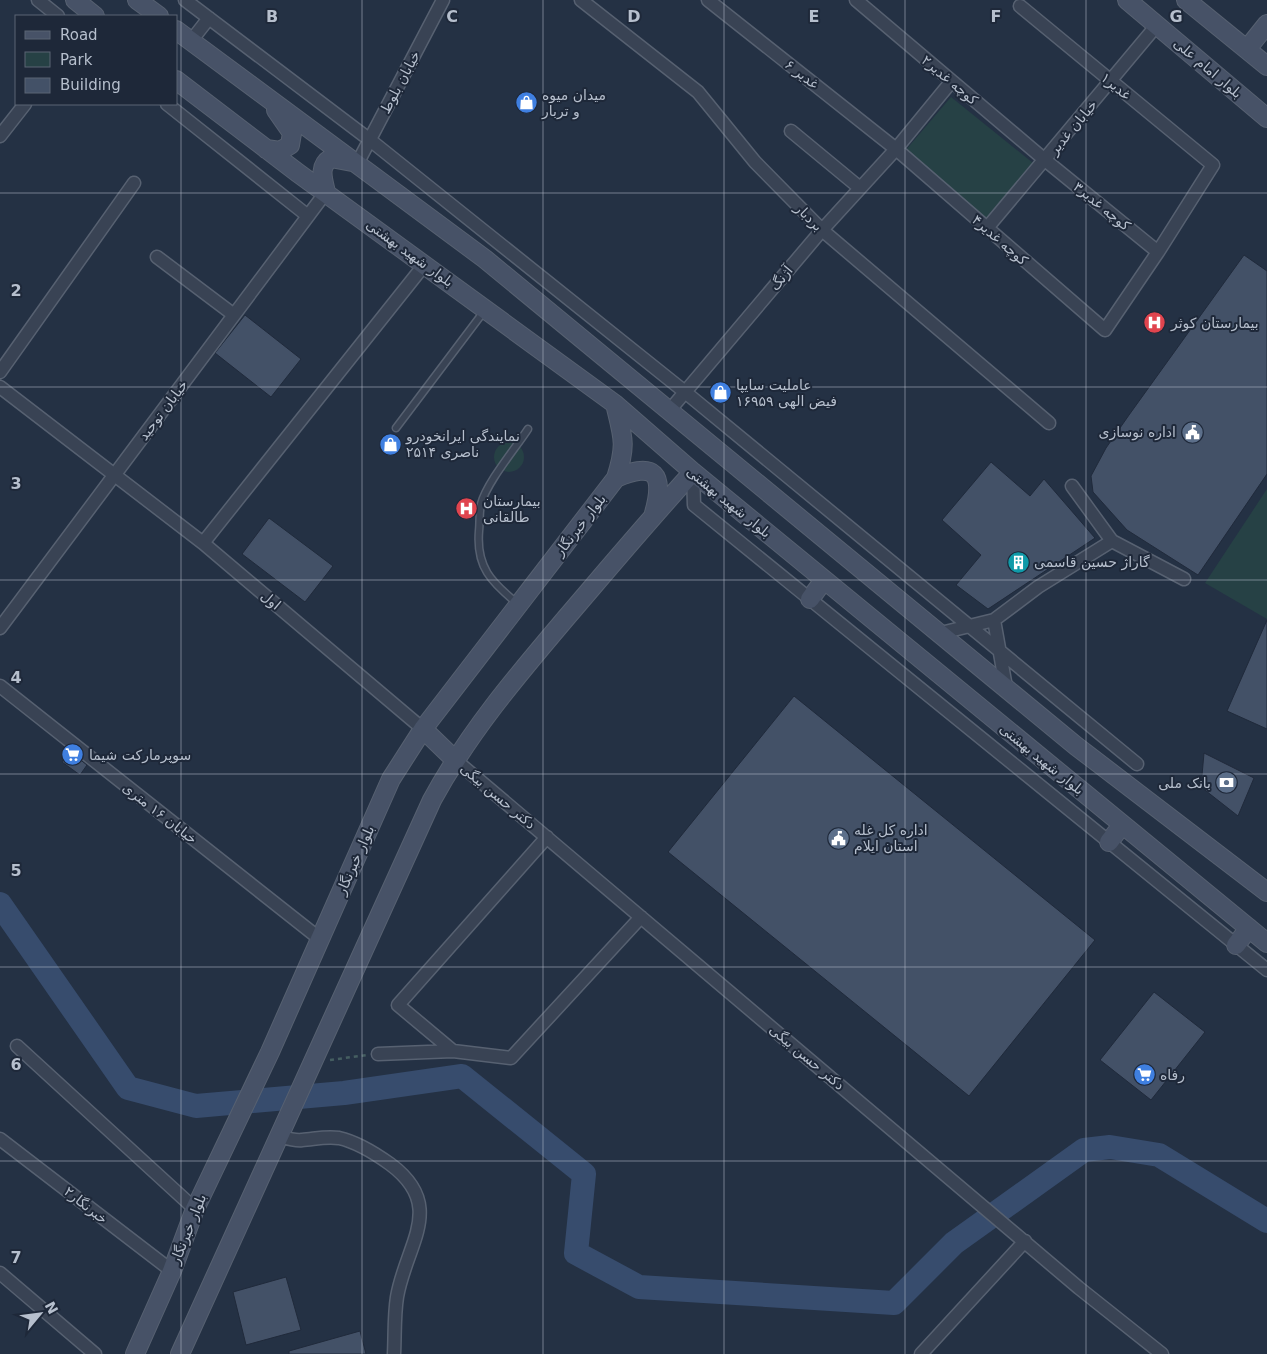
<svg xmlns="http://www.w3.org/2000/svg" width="1267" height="1354" font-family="'DejaVu Sans',Vazirmatn,sans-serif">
  <rect width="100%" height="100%" fill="#243144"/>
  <path fill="#264145" d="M951 97 1033 163 986 218 905 151Z
    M494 457a15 15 0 1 1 30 0a15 15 0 1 1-30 0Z
    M1267 489V619L1205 583Z"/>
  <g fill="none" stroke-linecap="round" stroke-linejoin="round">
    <path stroke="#374c6d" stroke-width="24" d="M0 904 128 1088 196 1106 344 1093 462 1076 584 1174 576 1253 639 1287 894 1303 954 1243 1084 1150 1110 1147 1159 1155 1267 1221"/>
  </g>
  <path fill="#435167" stroke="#202a3b" d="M1244 255 1267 271V474L1198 575 1127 530 1093 492 1091 476 1106 448 1129 415Z
    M245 315 301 359 271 397 215 353Z
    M991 462 1030 496 1044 479 1095 538 988 609 956 585 981 555 942 520Z
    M269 518 333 566 305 602 242 554Z
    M1267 620V729L1227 711Z
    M794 696 1095 940 969 1096 668 852Z
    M69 751 87 765 80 775 62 762Z
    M1204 753 1254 778 1238 816 1201 787Z
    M1154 992 1205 1032 1151 1100 1100 1060Z
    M286 1277 301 1330 246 1345 233 1292Z
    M360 1331 366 1354H289V1351Z"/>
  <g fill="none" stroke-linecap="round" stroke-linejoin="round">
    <defs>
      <path id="service" d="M396 428 485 310
        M518 604C491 582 476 567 479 531 480 522 479 512 481 504 487 482 515 449 528 429"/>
      <path id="minor" d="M38 0 58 16
        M185 0 370 140 685 392 1137 764
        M581 0 698 92 755 162 822 230 1049 423
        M708 0 896 149 1105 330 1158 252 1213 165 1020 6
        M856 0 1045 160 1158 252
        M191 41 209 18
        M167 104 308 216
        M791 131 860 188
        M0 136 25 104
        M357 164 443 0
        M987 228 1157 25
        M157 257 234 315
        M0 372 134 183
        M0 387 203 543 423 729
        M669 411 822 230 896 149 951 82
        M693 472 694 505 1267 970
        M1072 486 1112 541 1184 579
        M203 543 425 264
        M994 620 1006 687
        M0 628 326 192
        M941 633 994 620 1038 587 1112 541
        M0 686 320 939
        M454 759 1079 1288 1162 1354
        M17 1046 195 1209
        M453 1051 398 1005 547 837
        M378 1054 453 1051 511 1058 641 917
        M279 1136C286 1138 295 1141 302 1140 315 1139 326 1136 339 1138 357 1142 376 1154 390 1164 447 1206 406 1244 397 1297 394 1316 395 1335 394 1354
        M0 1139 172 1271
        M0 1273 95 1354
        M921 1354 1025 1241"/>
      <path id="secondary" d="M75 0 95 16
        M137 0 159 16
        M1127 0 1267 118
        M1186 0 1267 66
        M176 30 485 259 1076 746 1267 892
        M1247 49 1267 24
        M176 80 298 173 615 404 693 472 1267 943
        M266 149 280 151 290 145 292 133 276 110
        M326 192C323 179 318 166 331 158L352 162
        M616 478C655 461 665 474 654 513
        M810 599 824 580
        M423 729 454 759
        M1109 842 1122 825
        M1236 945 1249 928
        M135 1354 172 1271 195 1209 270 1052 391 779 423 729 616 478C627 444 623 437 615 404
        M180 1354 432 800C469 732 516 677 566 618 608 569 649 520 693 472"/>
    </defs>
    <use href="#service" stroke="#576171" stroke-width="9"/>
    <use href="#minor" stroke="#576171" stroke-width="15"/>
    <use href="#secondary" stroke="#576171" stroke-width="20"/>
    <path stroke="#455e61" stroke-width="2.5" stroke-dasharray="4 4" stroke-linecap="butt" d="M330 1060 367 1055"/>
    <use href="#service" stroke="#394354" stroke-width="6"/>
    <use href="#minor" stroke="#394354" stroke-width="12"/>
    <use href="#secondary" stroke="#475267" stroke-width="18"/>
  </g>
  <path fill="none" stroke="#b6bfcd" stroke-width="1" stroke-opacity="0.55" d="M181 0V1354M362 0V1354M543 0V1354M724 0V1354M905 0V1354M1086 0V1354M0 193H1267M0 387H1267M0 580H1267M0 774H1267M0 967H1267M0 1161H1267"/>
  <defs>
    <symbol id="shop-disc" viewBox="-11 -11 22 22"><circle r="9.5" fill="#3f7fe0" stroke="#1e2839"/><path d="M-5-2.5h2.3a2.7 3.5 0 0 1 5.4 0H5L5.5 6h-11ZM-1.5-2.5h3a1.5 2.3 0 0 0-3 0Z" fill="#fff"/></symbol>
    <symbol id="hospital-disc" viewBox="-11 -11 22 22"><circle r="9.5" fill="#e0444e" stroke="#1e2839"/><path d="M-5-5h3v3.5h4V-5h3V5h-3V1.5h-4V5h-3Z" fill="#fff"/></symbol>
    <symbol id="civic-disc" viewBox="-11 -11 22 22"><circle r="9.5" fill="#5c6f8a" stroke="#1e2839"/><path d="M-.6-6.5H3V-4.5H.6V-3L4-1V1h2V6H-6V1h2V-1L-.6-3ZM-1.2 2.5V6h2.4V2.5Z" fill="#fff"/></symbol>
    <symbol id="building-disc" viewBox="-11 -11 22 22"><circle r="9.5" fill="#0f9aa8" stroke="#1e2839"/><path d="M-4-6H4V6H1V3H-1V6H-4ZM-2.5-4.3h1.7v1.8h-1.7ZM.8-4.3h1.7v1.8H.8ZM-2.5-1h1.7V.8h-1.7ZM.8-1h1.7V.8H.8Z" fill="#fff"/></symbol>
    <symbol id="supermarket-disc" viewBox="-11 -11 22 22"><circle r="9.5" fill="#3f7fe0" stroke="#1e2839"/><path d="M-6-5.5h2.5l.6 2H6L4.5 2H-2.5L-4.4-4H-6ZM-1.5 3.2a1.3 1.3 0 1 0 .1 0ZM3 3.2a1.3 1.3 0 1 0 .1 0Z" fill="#fff"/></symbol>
    <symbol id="bank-disc" viewBox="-11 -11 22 22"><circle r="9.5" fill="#5c6f8a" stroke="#1e2839"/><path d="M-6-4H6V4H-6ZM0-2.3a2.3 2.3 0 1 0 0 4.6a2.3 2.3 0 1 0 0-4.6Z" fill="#fff"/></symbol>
  </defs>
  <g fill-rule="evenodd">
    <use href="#shop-disc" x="514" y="90" width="25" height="25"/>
    <use href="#hospital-disc" x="1142" y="310" width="25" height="25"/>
    <use href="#shop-disc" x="708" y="380" width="25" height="25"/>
    <use href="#civic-disc" x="1180" y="420" width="25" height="25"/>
    <use href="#shop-disc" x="378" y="432" width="25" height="25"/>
    <use href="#hospital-disc" x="454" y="496" width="25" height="25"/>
    <use href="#building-disc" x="1006" y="550" width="25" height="25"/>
    <use href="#supermarket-disc" x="60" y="742" width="25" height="25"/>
    <use href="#bank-disc" x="1214" y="770" width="25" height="25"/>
    <use href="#civic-disc" x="826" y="826" width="25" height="25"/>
    <use href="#supermarket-disc" x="1132" y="1062" width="25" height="25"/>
  </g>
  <g text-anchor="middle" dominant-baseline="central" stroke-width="4" stroke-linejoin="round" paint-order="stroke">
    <g font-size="14" fill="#b6bfcd" stroke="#1e2839">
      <text transform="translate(1208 68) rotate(40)">بلوار امام على</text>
      <text transform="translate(802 74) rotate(38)">غدیر ۶</text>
      <text transform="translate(950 80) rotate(40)">کوچه غدیر۲</text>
      <text transform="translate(400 82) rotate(-62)">خیابان بلوط</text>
      <text transform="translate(1116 86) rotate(39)">غدیر۱</text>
      <text transform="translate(1073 127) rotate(-50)">خیابان غدیر</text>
      <text transform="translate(1102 206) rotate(39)">کوچه غدیر۳</text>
      <text transform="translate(809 217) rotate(45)">بردبار</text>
      <text transform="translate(1000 240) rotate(41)">کوچه غدیر۴</text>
      <text transform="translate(410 253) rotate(36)">بلوار شهید بهشتی</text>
      <text transform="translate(781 278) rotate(-50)">آژنگ</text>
      <text transform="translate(163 410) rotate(-53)">خیابان توحید</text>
      <text transform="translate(729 502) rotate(39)">بلوار شهید بهشتی</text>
      <text transform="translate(580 525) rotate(-52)">بلوار خبرنگار</text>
      <text transform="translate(271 600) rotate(40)">اول</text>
      <text transform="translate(1042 759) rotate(39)">بلوار شهید بهشتی</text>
      <text transform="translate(498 796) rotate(40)">دکتر حسن بیگی</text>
      <text transform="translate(160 813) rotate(38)">خیابان ۱۶ متری</text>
      <text transform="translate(355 860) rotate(-66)">بلوار خبرنگار</text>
      <text transform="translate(807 1057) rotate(40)">دکتر حسن بیگی</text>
      <text transform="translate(86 1205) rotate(38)">خبرنگار۲</text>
      <text transform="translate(188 1229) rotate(-68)">بلوار خبرنگار</text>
    </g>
    <g font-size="14" fill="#b6bfcd" stroke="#1e2839" text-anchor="start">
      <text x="542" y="95">میدان میوه<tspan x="542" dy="16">و تربار</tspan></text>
      <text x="1171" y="323">بیمارستان کوثر</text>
      <text x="736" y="385">عاملیت سایپا<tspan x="736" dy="16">۱۶۹۵۹ فیض الهی</tspan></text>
      <text x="1176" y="432" text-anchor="end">اداره نوسازی</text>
      <text x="406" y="436">نمایندگی ایرانخودرو<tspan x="406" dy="16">ناصری ۲۵۱۴</tspan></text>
      <text x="483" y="501">بیمارستان<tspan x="483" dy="16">طالقانی</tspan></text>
      <text x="1034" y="562">گاراژ حسین قاسمی</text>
      <text x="89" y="755">سوپرمارکت شیما</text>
      <text x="1211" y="783" text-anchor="end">بانک ملی</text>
      <text x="854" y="830">اداره کل غله<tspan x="854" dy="16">استان ایلام</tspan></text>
      <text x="1160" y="1075">رفاه</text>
    </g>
  </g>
  <g font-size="16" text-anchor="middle" font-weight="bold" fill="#b6bfcd" stroke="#1e2839" stroke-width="4" stroke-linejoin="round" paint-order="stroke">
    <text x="272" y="22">B</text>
    <text x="452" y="22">C</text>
    <text x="634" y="22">D</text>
    <text x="814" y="22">E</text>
    <text x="996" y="22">F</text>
    <text x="1176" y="22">G</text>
    <text x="16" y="296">2</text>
    <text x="16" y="489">3</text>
    <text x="16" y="683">4</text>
    <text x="16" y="876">5</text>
    <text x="16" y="1070">6</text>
    <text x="16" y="1263">7</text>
  </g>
  <rect x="15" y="15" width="162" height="90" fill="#1e2839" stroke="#5b6474"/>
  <rect x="25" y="31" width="25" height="8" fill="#475267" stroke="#5b6474"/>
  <text x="60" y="40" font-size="15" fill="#b6bfcd">Road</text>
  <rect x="25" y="52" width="25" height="15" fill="#264145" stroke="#5b6474"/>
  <text x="60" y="65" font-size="15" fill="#b6bfcd">Park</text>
  <rect x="25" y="78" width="25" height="15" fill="#435167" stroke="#5b6474"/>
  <text x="60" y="90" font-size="15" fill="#b6bfcd">Building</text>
  <g transform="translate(40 1314) rotate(61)" stroke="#1e2839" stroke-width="4" paint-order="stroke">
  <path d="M0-4L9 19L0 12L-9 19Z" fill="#b6bfcd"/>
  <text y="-8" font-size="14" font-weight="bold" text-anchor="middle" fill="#b6bfcd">N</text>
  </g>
</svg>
